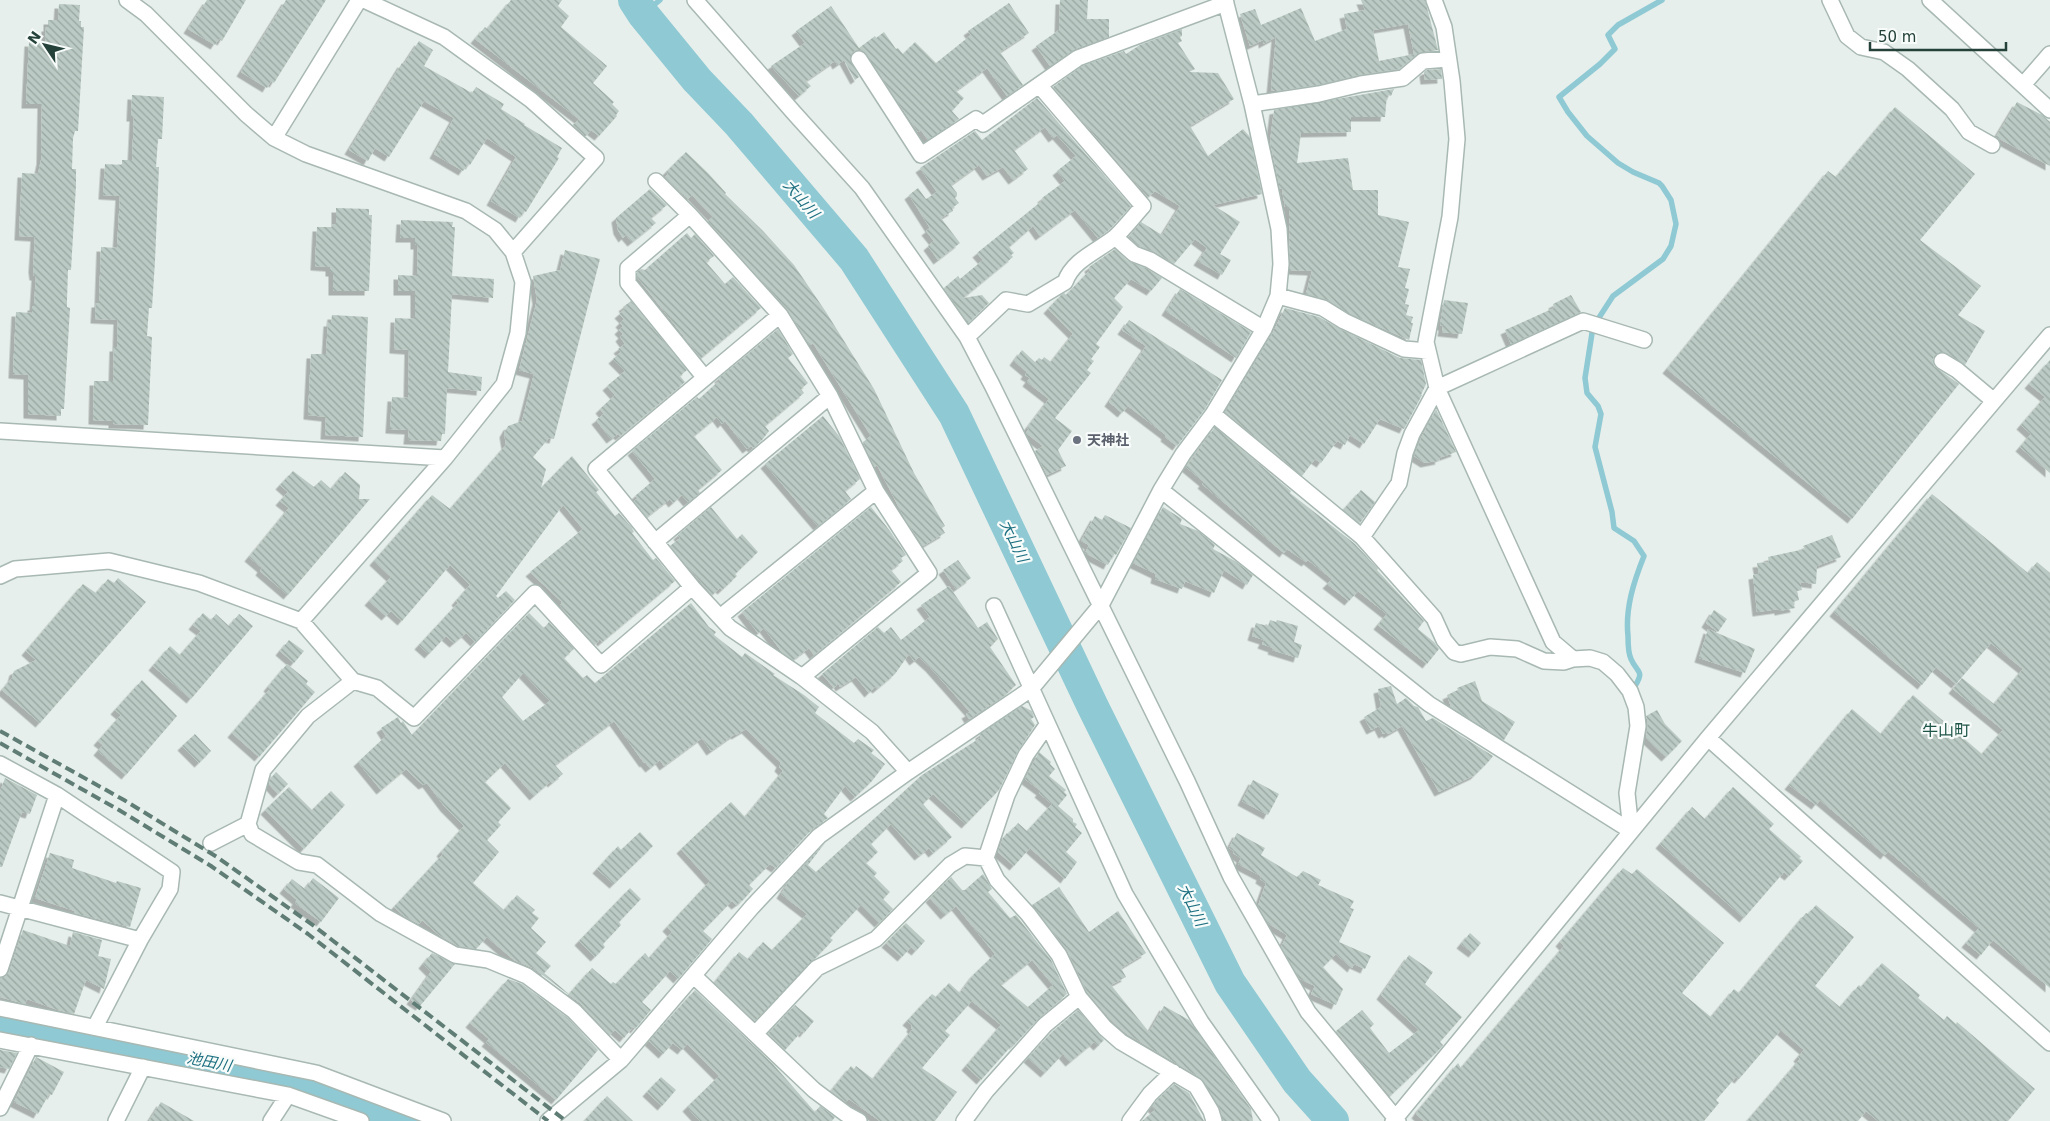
<svg xmlns="http://www.w3.org/2000/svg" width="2050" height="1121" font-family="'DejaVu Sans','Noto Sans JP',sans-serif">
  <defs>
    <pattern id="building-back-hatch" width="6" height="6" patternUnits="userSpaceOnUse" patternTransform="scale(1.25)"><rect width="6" height="6" fill="#bbcac4"/><path d="M-1 5l2 2M0 0l6 6M5-1l2 2" fill="none" stroke="#98a6a0"/></pattern>
    <filter id="shadow"><feDropShadow dx="-4.5" dy="4.5" stdDeviation="0" flood-color="#0004"/></filter>
  </defs>
  <rect width="100%" height="100%" fill="#e6efeb"/>
  <g fill="none" stroke-linecap="round" stroke-linejoin="round">
    <path stroke="#8ec9d4" stroke-width="5.5" d="M643 14 660 0
      M1636 692 1635 686C1645 670 1637 673 1631 659 1628 653 1628 643 1628 636 1625 608 1634 581 1644 556L1634 541 1614 528 1612 512 1595 447 1601 414 1598 406 1587 393 1585 378 1593 327 1613 296 1663 259 1671 246 1676 224 1671 200 1662 186 1659 183 1633 172 1618 163 1587 136 1568 112 1559 97 1600 64 1615 49 1608 35 1618 25 1662 0"/>
    <path stroke="#8ec9d4" stroke-width="32" d="M634 0 643 14 697 80 739 124 854 259 954 414 1093 707 1230 983 1297 1081 1333 1121
      M0 1020 27 1024 73 1035 313 1083 412 1121"/>
  </g>
  <path fill="url(#building-back-hatch)" fill-rule="evenodd" filter="url(#shadow)" d="M207 0H246L222 41 219 39 215 45 188 29Z
    M286 0H326L274 83 271 81 267 88 241 72Z
    M511 0H562L558 6 569 16 561 27 607 66 593 83 614 102 612 104 619 111 616 115 617 116 599 136 591 130 586 136 573 125 579 119 475 39 485 27 487 29Z
    M1060 0H1088L1087 19H1109V37L1075 49 1050 66 1036 46 1059 30Z
    M1361 0H1425L1438 50 1417 54 1399 69 1359 75 1317 85 1276 91 1271 90 1276 37 1263 44V40L1250 46 1240 14 1255 9 1261 25 1301 8 1315 41 1347 29 1344 14 1365 10ZM1408 24 1414 54 1379 61 1373 30Z
    M1009 3 1029 33 1000 52 1023 85 1007 96 987 68 956 91 964 98 952 111 959 119 928 140 921 130 918 132 863 50 854 51 850 59 859 77 855 80 844 60 837 65 835 61 806 81 811 86 799 96 771 66 805 43 796 31 831 6 859 48 875 36 876 38 884 32 896 49 898 48 903 54 915 42 936 63 971 35 968 31Z
    M59 4 80 5 79 21H81V27H84L78 131H75L73 138 72 169H76V185L71 270H68L67 300V307L70 308 64 409H61V416L28 414V375L13 374 16 312 32 313V306H34L36 276H34L33 268 35 237 19 236 22 173 38 174 41 160 42 104H26L29 42 45 43 46 27H48V20H58Z
    M1182 29V36L1180 37 1182 41 1178 43 1195 69 1189 72 1218 73 1234 99 1190 126 1208 156 1243 129 1250 137 1262 194 1213 205 1240 222 1220 254 1231 260 1222 275 1198 261 1207 248 1195 239 1174 264 1155 252 1139 246 1129 237 1141 222 1162 235 1180 206 1155 191 1148 197 1053 87 1082 66 1124 51 1126 54 1140 45Z
    M419 41 433 50 424 66 472 93 476 87 504 104 501 109 525 124 524 125 562 148 557 157 559 158 526 212 524 211 520 218 491 201 516 157 487 138 470 165 468 164 463 171 434 154 454 118 424 101 389 157 375 148 368 161 349 150 402 63 404 64Z
    M1441 69 1442 79 1425 80 1424 72 1427 70Z
    M1394 89 1391 96 1387 95 1385 117H1351V132L1301 133 1297 163 1348 158 1353 190H1378V215L1409 222 1398 267 1410 269 1405 288 1409 289 1405 304 1409 305 1406 315 1413 317 1411 323H1413L1409 340 1348 313 1328 300 1306 294 1312 271 1290 270 1289 207H1285L1282 189H1280L1270 142 1274 110Z
    M132 95 164 97 162 139H158L156 167H159L155 261 152 308H149L147 336 152 337 148 425 113 424V421L93 420 94 381H113L114 347H117L118 320 95 319 96 303H99L101 247 117 248 120 196 103 195 105 164 122 165V160H132L134 117H131Z
    M1037 98 1131 206 1111 228 1098 238 1075 210 1040 236 1033 226 1009 247 1014 253 1011 255 1013 257 963 298 982 295 989 303 968 323 944 288 958 276 960 279 983 260 977 253 1043 200 1042 198 1065 181 1057 171 1076 156 1057 135 1053 138 1045 127 1014 150 1028 169 1013 180 1003 167 987 176 979 165 951 185 957 193V196L955 198 959 203 952 208 953 211 941 218 960 243 938 260 928 246 934 241 926 231 930 228 909 195 918 188 926 199 937 192 920 168 975 131 982 140Z
    M2017 102 2042 115 2050 122V166L1996 137Z
    M1895 107 1975 174 1920 240 1981 286 1958 315 1985 331 1965 365 1946 353H1938L1934 356 1933 360 1934 366 1959 384 1852 519 1667 369 1828 171 1836 177Z
    M686 152 708 173 726 193 725 194 763 231 794 265 826 312 874 389 914 473 945 526 942 528 945 533 923 546 905 519 877 465 875 467 873 464 863 442 871 436 813 343 810 345 787 309 708 221 713 217 692 195 688 199 665 177 668 174 666 172Z
    M650 189 667 205 651 218 656 223 632 242 626 235 623 238 618 230 616 218Z
    M336 208 369 209V215H372L369 291H333V272H330V267L315 266 317 227H332L333 224H336Z
    M401 220 453 222 452 227H455L452 276 494 279 493 298 452 294 448 372 482 377 481 391 447 388 445 434H442L441 441 408 440 409 430 390 429 392 397 408 398 409 350 394 349 395 318 415 319V291H398V275L417 276 418 245H415V238H400Z
    M687 233 691 238 695 234 714 256 706 262 725 284 733 277 761 308 701 358 637 277V272L641 269 649 271 647 268Z
    M1115 249 1128 261 1146 268 1162 278 1151 291 1131 279 1114 298 1123 307 1096 344 1100 347 1091 359 1094 361 1087 370 1091 373 1055 418 1072 431 1058 450 1066 466 1047 475 1035 451 1043 446 1026 433 1029 429 1027 428 1049 399 1027 382 1030 378 1025 375 1027 372 1014 361 1022 350 1035 362 1039 358 1042 360 1044 357 1051 362 1073 334 1048 309 1061 295 1064 293 1066 295 1090 270 1089 267Z
    M565 250 600 259 554 439 549 438 533 457 546 469 541 488 572 456 599 490 596 492 615 516 619 513 632 528 634 532 632 533 653 560 656 558 675 581 602 642 600 639 595 645 560 606 562 602 530 572 583 529 563 505 496 596 498 598 506 591 515 600 475 642 466 633 454 643 446 636 429 654 419 645 458 603 456 601 470 585 450 565 402 621 391 611 386 616 369 601 391 577 374 561 432 495 450 509 506 445 504 433 508 426 522 421 534 374 519 370 537 300 533 276 560 270Z
    M1180 289 1251 332 1236 358 1166 311Z
    M1571 295 1581 312 1511 344 1505 330 1554 308 1553 304Z
    M1444 300 1468 303 1462 334 1442 332 1443 326 1440 325Z
    M631 301 687 370 680 376 685 382 620 436 618 434 611 439 596 420 604 414 600 409 615 395 607 386 625 371 613 359 621 352 618 349 625 344 620 337 623 334 619 330 623 326 620 323 624 319 619 314 625 309 623 307Z
    M1285 308 1319 317 1340 329 1400 358 1421 360 1426 384 1421 395H1422L1404 429 1380 419 1364 444 1350 435 1345 445 1337 441 1321 463 1315 459 1302 476 1225 412 1272 334Z
    M332 315 368 317 363 437 325 435 326 417 308 415 311 354H326L328 322H331Z
    M1129 320 1222 380 1205 409 1177 446 1165 437 1166 435 1128 406 1122 413 1109 402 1146 346 1122 330Z
    M778 329 793 354 788 358 808 383 801 389 804 393 765 426 769 431 762 440 753 448 751 446 747 449 725 421 722 424 717 417 694 436 722 470 698 490 700 493 688 502 682 495 673 503 670 499 647 517 634 501 638 498 635 496 655 479 632 451 697 397 699 399 720 380 719 378Z
    M2050 360V473L2020 447 2031 434 2021 425 2045 397 2029 384Z
    M1436 409 1456 452 1439 458 1440 460 1425 463 1414 456 1421 438Z
    M823 416 839 436 860 479 845 491 851 499 818 526 765 464Z
    M1215 427 1291 491 1290 493 1355 544 1378 569 1377 570 1424 621 1418 629 1434 642 1439 649 1427 664 1378 625 1387 614 1358 591 1349 601 1327 584 1332 579 1308 560 1306 562 1287 549 1284 553 1202 484 1204 482 1186 467Z
    M293 471 314 487 321 480 331 489 345 472 360 485 359 499H370L288 595 260 571 262 568 249 557 289 508 280 501 288 492 280 485Z
    M1361 490 1375 502 1360 523 1343 510Z
    M1932 494 2028 573 2037 562 2050 573V988L1993 940 1981 955 1966 943 1979 928 1888 851 1885 855 1820 800 1816 805 1789 785 1852 709 1881 734 1913 695 1982 754 2003 730 1953 689 1962 678 1994 704 2023 669 1991 643 1956 684 1936 667 1922 685 1834 612Z
    M711 507 737 539 742 534 758 552 735 574 737 576 722 590 720 588 712 595 670 546 680 538 678 535Z
    M871 507 890 531 906 555 901 558 903 561 891 570 901 582 814 655 809 648 793 660 782 652 764 628 758 633 742 612Z
    M1163 507 1182 519 1180 524 1198 531 1215 545 1213 549 1235 561 1253 575 1247 585 1224 570 1214 593 1185 581 1182 589 1155 579 1156 574 1133 563Z
    M1105 515 1131 528 1116 555 1114 554 1108 565 1085 553 1089 545 1081 541 1095 516 1102 520Z
    M1832 535 1841 557 1817 566 1816 584 1800 582 1802 590 1797 591 1799 600 1793 602 1795 608 1779 611V609L1757 612 1753 575 1759 574 1757 563 1769 562 1768 557 1805 549 1803 546Z
    M958 560 971 578 956 589 943 570Z
    M118 578 146 602 40 723 2 690 12 678 14 671 36 660 26 651 83 584 96 593 108 579 114 583Z
    M949 586 978 628 987 622 998 639 990 647 1016 685 1004 696 969 719 966 714 970 712 930 667 919 657 914 661 909 654 895 674 877 689 875 687 869 693 856 677 840 687 838 683 834 688 822 674 878 627 884 633 891 627 901 640 930 617 921 605Z
    M691 603 709 627 716 632 714 635 742 657 745 653 775 674 773 675 804 695 819 707 815 713 854 743 858 739 874 750 871 753 885 764 872 781 855 797 845 786 824 814 828 818 812 829 776 868 770 864 749 885 753 889 743 900 736 905 732 901 703 931 712 939 678 979 670 971 642 1002 651 1010 635 1029 633 1027 624 1038 615 1030 610 1035 580 1003 533 968 514 960 487 937 476 949 458 946 439 935 422 920 419 924 404 916 394 907 443 854 441 852 464 826 445 807 427 783 423 785 406 769 381 790 358 762 386 736 381 728 398 717 401 723 403 721 412 735 529 613 544 628 549 622 574 649 564 658 583 678 587 675 595 683ZM523 673 550 701 523 721 502 697ZM614 721 644 763 645 762 650 768 660 760 664 766 702 738 711 751 735 734 736 735 746 729 781 763 779 767 783 771 745 817 731 802 681 849 710 881 667 927 672 932 649 958 645 953 616 984 613 982 611 984 592 968 569 994 544 973 551 966 536 953 546 942 531 928 539 918 532 913 535 910 517 895 504 910 473 883 499 852 487 840 501 825 498 822 511 808 485 782 505 763 534 796 551 781 552 783 563 774 555 765Z
    M1714 610 1727 619 1718 632 1706 623Z
    M203 613 211 620 216 614 229 626 239 614 253 626 191 699 153 666 170 646 180 655 201 631 193 625Z
    M1270 620 1276 622 1277 620 1298 626 1294 642 1302 645 1298 658 1272 650 1273 648 1262 644 1264 640 1252 636 1256 623 1268 626Z
    M1708 629 1755 649 1745 673 1699 658Z
    M289 640 304 651 294 663 280 651Z
    M287 664 308 681 306 684 315 692 259 757 232 733 270 689 268 687Z
    M142 680 177 716 126 775 98 751 103 745 98 741 121 715 115 710Z
    M1475 681 1482 701 1515 722 1504 740 1451 707 1447 695 1458 690 1457 688Z
    M1391 686 1397 704 1406 698 1414 706 1418 707 1426 721 1433 718 1493 756 1490 760 1475 775 1439 792 1402 726 1388 734 1387 732 1383 734 1379 726 1371 730 1364 717 1381 707 1378 689Z
    M1022 706 1032 711 1034 717 1031 719 1035 725 1018 751 999 790 966 824 933 794 923 804 952 837 933 853 929 848 919 856 891 824 871 844 878 852 866 863 877 873 874 876 890 892 883 899 893 909 879 923 861 905 830 938 833 940 755 1021 714 983 739 952 748 959 763 942 772 950 807 914 781 894 789 881 825 843 808 865 816 872 922 775 980 738V734Z
    M1657 710 1665 724 1682 741 1666 757 1646 738 1648 722 1646 716Z
    M195 734 211 751 199 763 182 746Z
    M1039 752 1051 762 1050 764 1055 769 1049 776 1066 790 1064 792 1067 795 1058 806 1073 819V822L1077 824 1075 827 1082 833 1066 852 1077 862 1065 879 1030 848 1014 866 998 852 1003 838 1007 833 1008 834 1018 823 1027 831 1052 804 1039 793 1041 791 1025 779Z
    M276 772 288 784 278 794 269 784 271 778Z
    M5 778 37 795 30 814 22 812 2 867H0V792Z
    M1253 780 1279 794 1268 815 1242 801Z
    M289 787 312 810 331 791 345 805 304 849 265 810Z
    M1733 787 1774 824 1769 829 1801 857 1799 858 1803 861 1789 876 1784 872 1744 918 1660 844 1692 807 1705 819Z
    M640 832 653 846 614 884 597 869 618 846 621 850Z
    M1237 833 1265 848 1261 855 1297 877 1303 871 1321 880 1318 885 1354 901 1350 908 1354 909 1339 942 1371 956 1365 969 1354 964 1352 968 1336 954 1323 967 1343 989 1336 1005 1311 994 1315 986 1300 979 1281 947 1287 935 1269 924 1258 906 1266 883 1260 879 1261 876 1238 864 1241 858 1233 853 1234 851 1229 848Z
    M50 853 74 860 72 868 116 883 117 881 141 888 130 927 74 913 75 911 35 898Z
    M1623 868 1632 874 1637 869 1724 943 1682 993 1711 1017 1734 989 1739 993 1806 913 1808 914 1816 905 1854 937 1815 986 1840 1007 1859 985 1861 987 1882 963 1920 995 1918 998 1944 1020 1947 1016 1956 1024 1957 1022 2035 1089 2008 1121H1878L1866 1111 1858 1121H1747L1800 1059 1798 1057 1804 1050 1781 1030 1739 1079 1736 1077 1716 1100 1719 1103 1704 1121H1424L1416 1114 1420 1108 1458 1063 1461 1068 1564 946 1560 942Z
    M983 874 992 889 988 892 1010 918 1016 915 1051 960 1067 994 1039 1018 1014 1045 1013 1044 981 1080 966 1066 1001 1025 972 1001 945 1031 950 1035 922 1068 957 1092 935 1121H880L849 1099 846 1102 831 1091 851 1066 854 1069 856 1066 873 1079 913 1029 911 1028 912 1025 907 1021 932 994 936 997 949 983 960 993 974 974 995 954 956 906 945 915 930 898 951 877 962 890H965ZM1032 960 1053 985 1028 1007 1001 985Z
    M313 878 339 898 321 922 295 903 297 900 284 889 292 879 305 889Z
    M1059 887 1089 932 1118 911 1146 953 1121 968 1126 977 1111 985 1149 1032 1164 1006 1189 1020 1251 1109 1253 1121H1223L1219 1106 1201 1078 1127 1034 1112 1021 1087 992 1067 950 1032 905Z
    M630 888 641 899 619 922 621 925 603 944 605 947 595 957 579 941Z
    M906 923 925 941 916 951 911 947 902 957 886 943Z
    M23 930 70 946 73 932 102 940 98 956 111 959 104 989 86 980 74 1014 58 1010 27 999 25 1004 0 997V978L6 976 9 972Z
    M1470 933 1481 943 1473 953 1461 944Z
    M432 953 455 964 420 1006 411 1000 431 972 423 964Z
    M1409 955 1433 972 1425 984 1462 1017 1440 1042 1443 1045 1442 1047 1390 1096 1336 1031 1362 1010 1374 1024 1370 1028 1389 1053 1419 1030 1381 995Z
    M508 979 522 984 568 1018 598 1050 556 1100 486 1042 489 1039 470 1023Z
    M695 990 773 1064 815 1112 820 1106 835 1117 832 1121H700L687 1107 719 1076 687 1044 682 1050 673 1043 663 1054 649 1041Z
    M795 1005 814 1021 804 1033 802 1031 785 1050 768 1034Z
    M1078 1010 1104 1040 1098 1046 1094 1042 1070 1062 1063 1054 1045 1073 1028 1058 1052 1032Z
    M0 1050 17 1053 9 1069 0 1067Z
    M36 1057 64 1072 52 1095 49 1094 38 1114 14 1102Z
    M661 1077 676 1090 662 1106 647 1092Z
    M1174 1084 1189 1093 1204 1121H1142L1155 1110 1152 1107 1157 1100Z
    M607 1096 633 1121H584Z
    M161 1102 194 1121H149Z"/>
  <g fill="none" stroke-linecap="round" stroke-linejoin="round">
    <defs>
      <path id="minor" d="M364 0 444 37 531 100 596 158 513 252
        M695 0 795 114 862 188 967 337 992 385 1187 781 1231 877 1308 1012 1398 1121
        M1434 0 1444 27 1452 81 1457 139 1450 217 1426 342 1437 388 1553 642 1573 659
        M1830 0 1847 36 1861 47 1884 52 1908 69 1952 109 1969 132 1992 145
        M1930 0 2050 110
        M859 59 921 155 976 119 983 124 1078 58 1226 3
        M2023 85 2050 54
        M1252 104 1319 94 1361 84 1403 78 1423 61 1448 59
        M274 138 359 0
        M656 181 690 215 780 315 830 396 876 491 929 573 802 677
        M690 215 628 268V283L705 378
        M1115 237 1134 254 1150 260 1264 329
        M1278 296 1323 308 1344 321 1404 349 1428 351
        M780 315 596 469 692 587 730 628 802 677 872 732 908 772
        M967 337 1006 300 1028 304 1065 282C1073 260 1096 252 1114 238 1124 229 1134 216 1143 206L1039 85
        M1942 361 1957 370 1994 401
        M1213 414 1362 537 1434 618 1444 640 1454 652 1461 654 1490 647 1517 649 1544 661 1564 662 1573 659 1590 658 1603 662 1617 674 1630 691 1636 707 1638 726 1627 793 1631 831
        M0 431 445 458 504 384 518 333 523 282 513 252 495 230 466 211 306 154 274 138 246 114 146 14 127 0
        M1161 490 1429 704 1631 831
        M1362 537 1399 483 1405 453 1412 434 1437 388 1583 321 1644 340
        M655 542 830 396
        M0 576 15 569 109 561 199 583 301 621 445 458
        M994 606 1125 894 1201 1022 1271 1121
        M720 617 876 491
        M301 621 353 681 377 688 414 718 535 593 601 665 692 587
        M353 681 308 716 263 770 248 824 252 834 299 862 317 865 381 914 455 955 488 960 527 976 574 1011 621 1060
        M1047 725 1026 755 1007 795 986 858 997 880 1028 914 1059 955 1079 997 1105 1028 1121 1042 1196 1086 1211 1111 1214 1121
        M1708 738 2050 1043
        M0 764 57 795 172 872 170 889 140 940 95 1027
        M211 843 248 824
        M0 903 140 940
        M0 969 57 795
        M694 976 814 1090 846 1114 859 1121
        M0 1008 316 1073 443 1121
        M756 1033 817 968 876 939 950 865 965 856 986 858
        M0 1040 288 1095 361 1121
        M0 1108 31 1045
        M116 1121 143 1067
        M271 1121 288 1095
        M548 1121 621 1060 752 907 819 836 908 772 1031 689 1101 605 1161 490 1183 454 1213 414 1264 329 1278 296 1281 264 1279 229 1252 104 1225 0
        M964 1121 986 1091 1045 1025 1079 997
        M1130 1121 1150 1094 1173 1072
        M1393 1121 1708 738 2050 335"/>
    </defs>
    <use href="#minor" stroke="#a8b8b2" stroke-width="18"/>
    <use href="#minor" stroke="#fff" stroke-width="15"/>
    <path stroke="#5f7d75" stroke-width="4" stroke-dasharray="10 5" stroke-linecap="butt" d="M0 731 124 800 217 857 314 926 566 1121
      M0 743 119 810 211 866 308 934 548 1121"/>
  </g>
  <circle fill="#6b7280" stroke="#f7fbf9" stroke-width="2" cx="1077" cy="440" r="5"/>
  <g text-anchor="middle" dominant-baseline="central" stroke-width="4.5" stroke-linejoin="round" paint-order="stroke">
    <g font-size="14" font-weight="bold" fill="#5b616d" stroke="#f7fbf9" text-anchor="start">
      <text x="1087" y="440">天神社</text>
    </g>
    <g font-size="15" font-style="italic" fill="#1c6f80" stroke="#f7fbf9">
      <text transform="translate(801 199) rotate(49)">大山川</text>
      <text transform="translate(1014 541) rotate(64)">大山川</text>
      <text transform="translate(1192 905) rotate(64)">大山川</text>
      <text transform="translate(209 1062) rotate(11)">池田川</text>
    </g>
    <g font-size="16" fill="#1f5548" stroke="#f7fbf9">
      <text x="1946" y="730">牛山町</text>
    </g>
  </g>
  <g transform="translate(45 45) rotate(305)" stroke="#f7fbf9" stroke-width="4" paint-order="stroke">
  <path d="M0-4L9 19L0 12L-9 19Z" fill="#24423a"/>
  <text y="-8" font-size="14" font-weight="bold" text-anchor="middle" fill="#24423a">N</text>
  </g>
  <path d="M1870 42v8h136v-8" fill="none" stroke="#24423a" stroke-width="2.5"/>
  <text x="1878" y="42" font-size="15" fill="#24423a" stroke="#f7fbf9" stroke-width="4" paint-order="stroke">50 m</text>
</svg>
